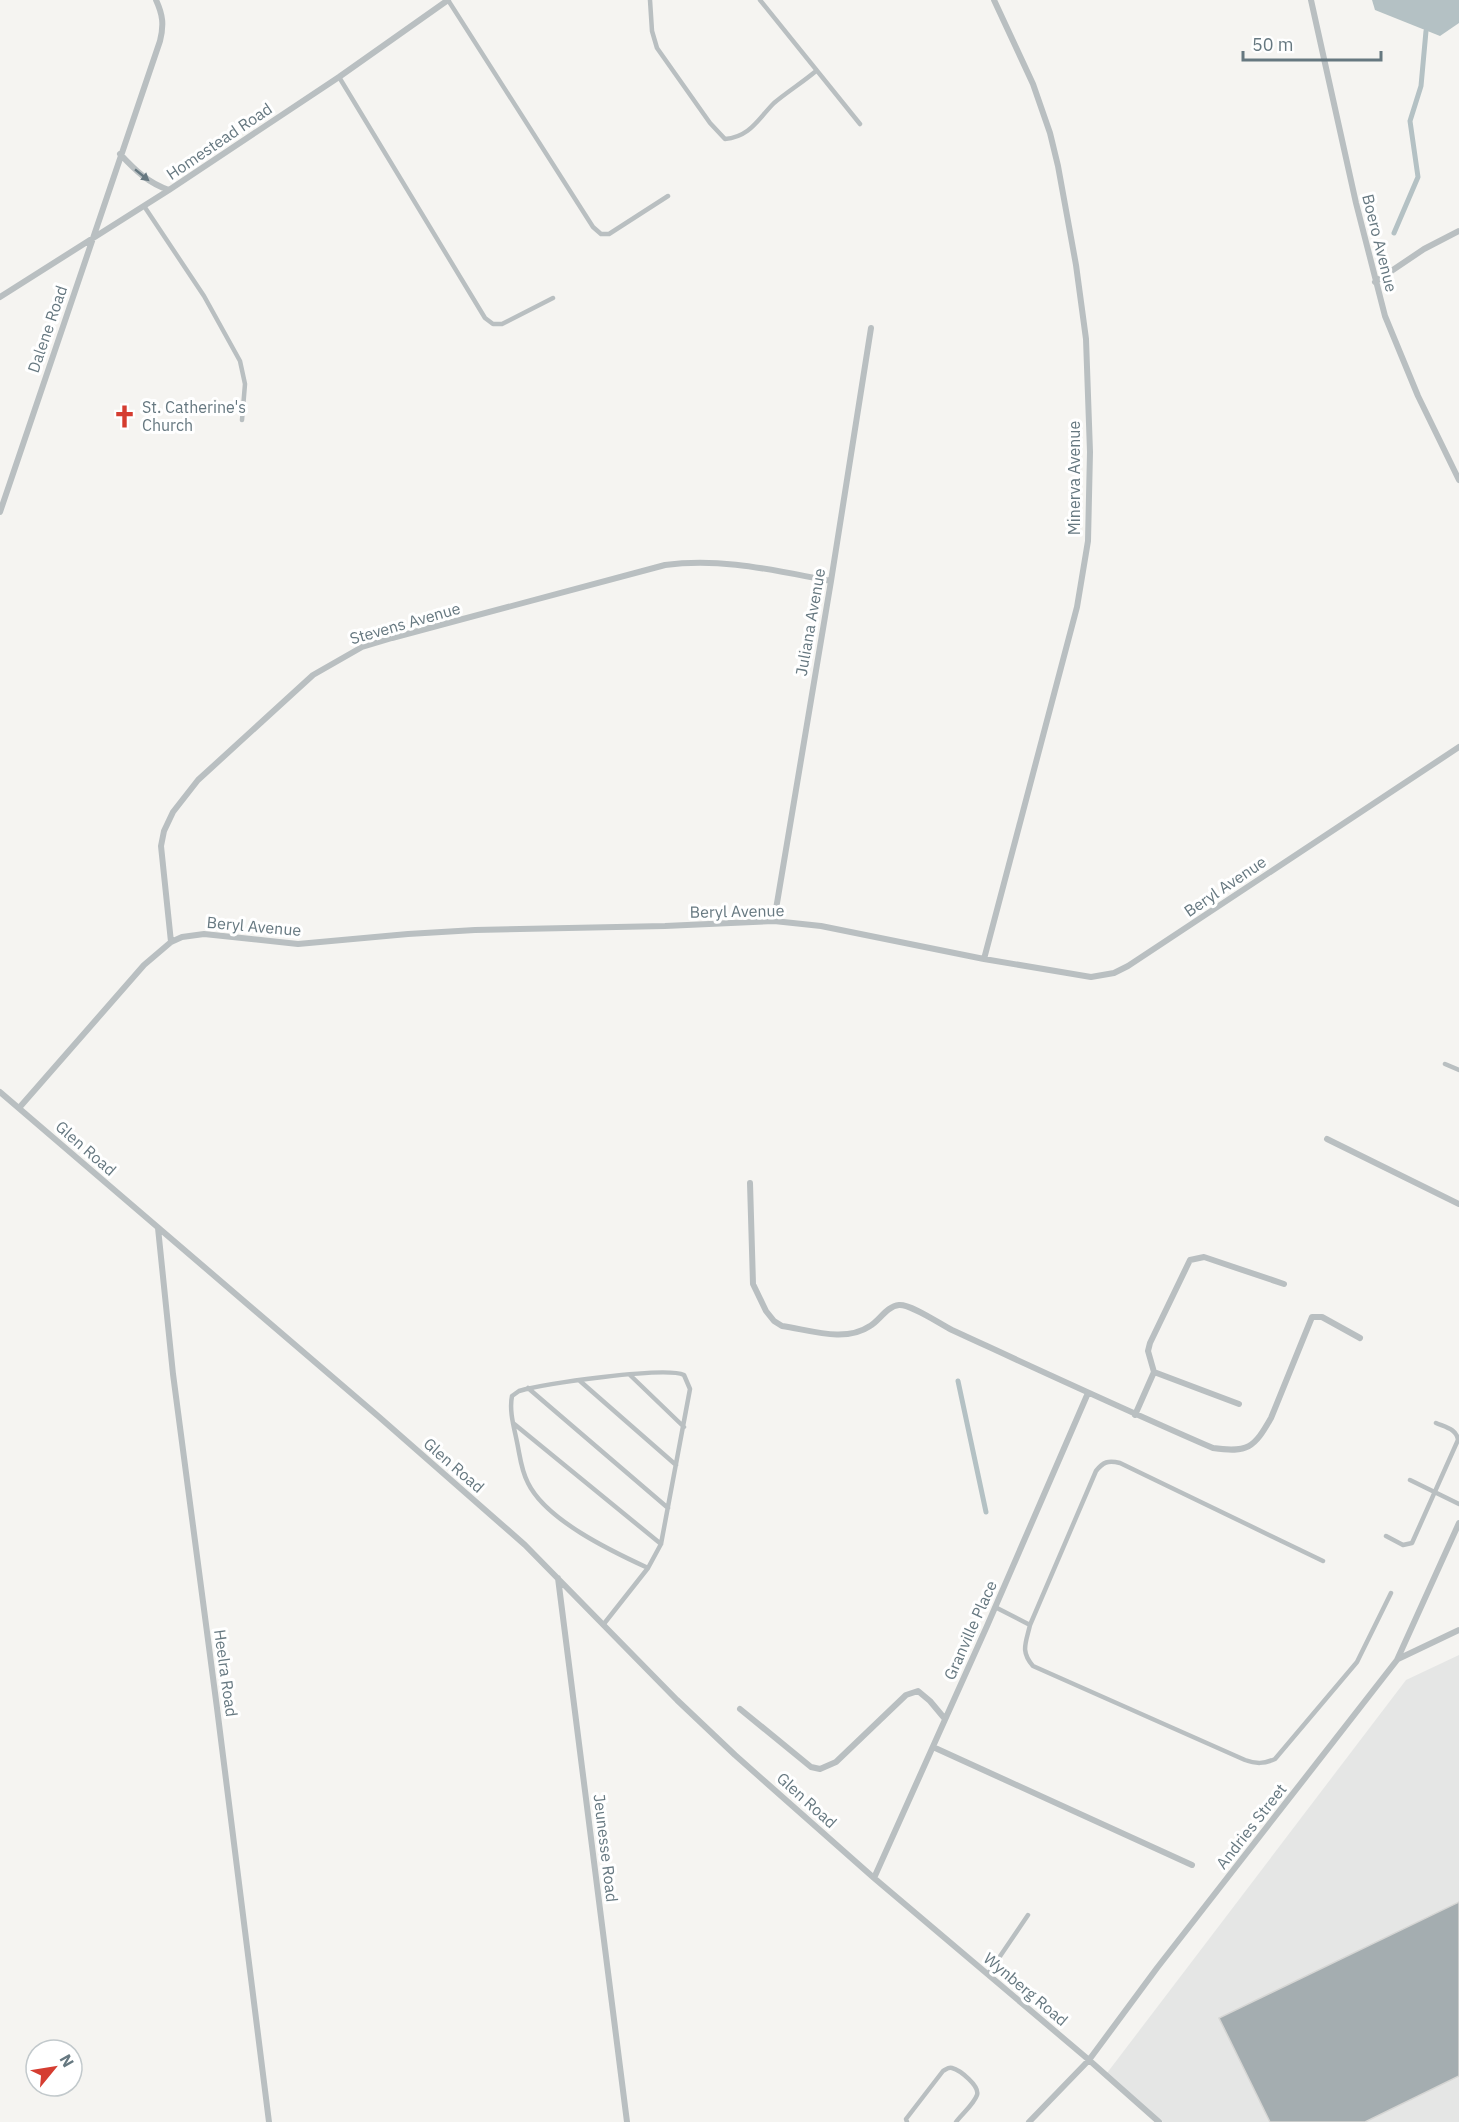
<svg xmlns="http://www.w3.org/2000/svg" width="1459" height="2122" font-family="'IBM Plex Sans',sans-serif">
  <rect width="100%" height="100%" fill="#f5f4f1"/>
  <path fill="#e5e6e5" d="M1459 1655V2122H1163L1104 2077 1406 1680Z"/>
  <path fill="#b4c1c4" d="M1372 0H1459V23L1440 36 1375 10Z"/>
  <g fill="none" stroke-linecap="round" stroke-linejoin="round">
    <path stroke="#b4c1c4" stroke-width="5" d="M1394 233 1418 177 1410 121 1421 86 1426 31
      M958 1381 986 1512"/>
  </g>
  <path fill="#a4adb0" stroke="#d6d6d4" stroke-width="1.5" d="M1459 1902V2076L1365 2122H1270L1219 2018Z"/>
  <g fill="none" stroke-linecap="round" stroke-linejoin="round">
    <path stroke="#b9bfc1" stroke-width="4.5" d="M448 0 593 227 601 234H609L668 196
      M650 0 652 31 657 48 710 123 725 139C750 137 758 119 774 103 787 92 803 82 816 71
      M760 0 860 124
      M339 77 485 318 493 324H502L553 298
      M144 206 204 296 240 361 245 384 242 420
      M1445 1064 1459 1070
      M630 1375 684 1427
      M580 1381 676 1465
      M528 1388 668 1508
      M513 1423 661 1544
      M1410 1480 1459 1504
      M1386 1536 1403 1545 1412 1543 1458 1440C1457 1429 1445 1427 1436 1423
      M995 1607 1030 1625 1096 1471C1103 1462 1108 1460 1120 1463L1323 1561
      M603 1625 648 1568 661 1544 690 1389 684 1375C665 1366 543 1384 519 1391L512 1396C509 1411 514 1427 517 1442 520 1456 521 1470 528 1483 546 1520 611 1551 648 1568
      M1030 1625C1026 1643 1020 1651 1033 1666L1245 1760C1256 1764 1264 1764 1275 1759L1357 1662 1391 1593
      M988 1974 1028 1915
      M907 2122 906 2119 943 2071C947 2069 948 2067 952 2068 960 2070 980 2086 977 2095 974 2104 962 2114 956 2122"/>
    <path stroke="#b9bfc1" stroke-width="6" d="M1311 0 1356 203 1385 316 1418 396 1459 480
      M120 154C135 170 148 183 169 190
      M1375 282 1424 249 1459 231
      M0 297 169 190 339 77 448 0
      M0 512 160 41C164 25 163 15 156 0
      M774 921 831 581 871 328
      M171 942 161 846 164 831 173 812 198 780 313 675 362 647 392 638 665 565C722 557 776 571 831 581
      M984 959 1077 607 1088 541 1090 452 1086 339 1076 265 1058 166 1050 133 1033 84 994 0
      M0 1092 378 1416 525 1545 677 1700 735 1755 874 1878 1089 2060 1159 2122
      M19 1108 144 965 171 942 182 937 204 934 298 944 408 934 475 930 665 926 774 921 821 926 984 959 1091 977 1114 973 1128 966 1459 747
      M1327 1139 1459 1204
      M750 1183 753 1284 766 1311 774 1321 782 1326C810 1330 845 1343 870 1326 879 1321 887 1306 899 1305 911 1304 940 1324 952 1330 1039 1370 1125 1410 1213 1448 1248 1453 1254 1448 1271 1418L1312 1317H1322L1360 1338
      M158 1228 173 1374 217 1708 269 2122
      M1154 1372 1239 1404
      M1135 1415 1154 1372 1148 1351 1150 1343 1190 1260 1204 1257 1284 1284
      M558 1578 627 2122
      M1398 1659 1459 1630
      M740 1709 811 1767 820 1769 836 1762 906 1695 918 1691 930 1701 945 1719
      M933 1747 1192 1865
      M874 1878 987 1626 1088 1393
      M1029 2122 1089 2060 1157 1968 1397 1660 1459 1523"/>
  </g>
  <defs><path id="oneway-solid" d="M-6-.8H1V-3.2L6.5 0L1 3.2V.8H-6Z" transform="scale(1.5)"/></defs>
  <use fill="#667880" href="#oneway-solid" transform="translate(142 175) rotate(39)"/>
  <defs>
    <symbol id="church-bare" viewBox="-9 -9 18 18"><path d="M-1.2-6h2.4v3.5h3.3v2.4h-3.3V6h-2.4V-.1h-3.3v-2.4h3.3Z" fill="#d53d31" stroke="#fff" stroke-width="2.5" paint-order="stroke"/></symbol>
  </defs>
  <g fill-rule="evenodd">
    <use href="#church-bare" x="108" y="400" width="33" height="33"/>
  </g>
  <g text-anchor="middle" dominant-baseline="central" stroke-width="6" stroke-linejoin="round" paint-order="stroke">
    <g font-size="16" fill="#667880" stroke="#fff">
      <text transform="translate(219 141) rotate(-34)">Homestead Road</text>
      <text transform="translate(1380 243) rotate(76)">Boero Avenue</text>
      <text transform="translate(47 329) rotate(-71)">Dalene Road</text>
      <text transform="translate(1074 478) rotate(-90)">Minerva Avenue</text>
      <text transform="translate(810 622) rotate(-80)">Juliana Avenue</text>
      <text transform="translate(405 623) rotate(-16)">Stevens Avenue</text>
      <text transform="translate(1225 886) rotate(-34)">Beryl Avenue</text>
      <text transform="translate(737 911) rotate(-1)">Beryl Avenue</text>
      <text transform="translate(254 926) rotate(5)">Beryl Avenue</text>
      <text transform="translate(86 1148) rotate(41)">Glen Road</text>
      <text transform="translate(454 1465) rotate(41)">Glen Road</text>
      <text transform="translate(970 1630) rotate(-66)">Granville Place</text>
      <text transform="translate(226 1673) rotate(82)">Heelra Road</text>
      <text transform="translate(807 1800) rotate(42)">Glen Road</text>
      <text transform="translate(1251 1826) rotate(-52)">Andries Street</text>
      <text transform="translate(606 1848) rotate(83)">Jeunesse Road</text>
      <text transform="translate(1026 1989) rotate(40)">Wynberg Road</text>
    </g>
    <g font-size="16" fill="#667880" stroke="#fff" text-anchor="start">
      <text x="142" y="407">St. Catherine's<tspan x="142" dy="18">Church</tspan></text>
    </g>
  </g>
  <g transform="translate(54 2068) rotate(60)"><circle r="28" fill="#ffffff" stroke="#c2c9cc" stroke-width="1.5"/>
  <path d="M0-4.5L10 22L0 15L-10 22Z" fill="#d53d31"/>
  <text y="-9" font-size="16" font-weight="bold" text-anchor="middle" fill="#667880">N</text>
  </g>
  <path d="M1243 51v9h138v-9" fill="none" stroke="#667880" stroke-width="3"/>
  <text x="1252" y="51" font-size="18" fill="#667880" stroke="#ffffff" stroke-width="4.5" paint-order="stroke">50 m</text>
</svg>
